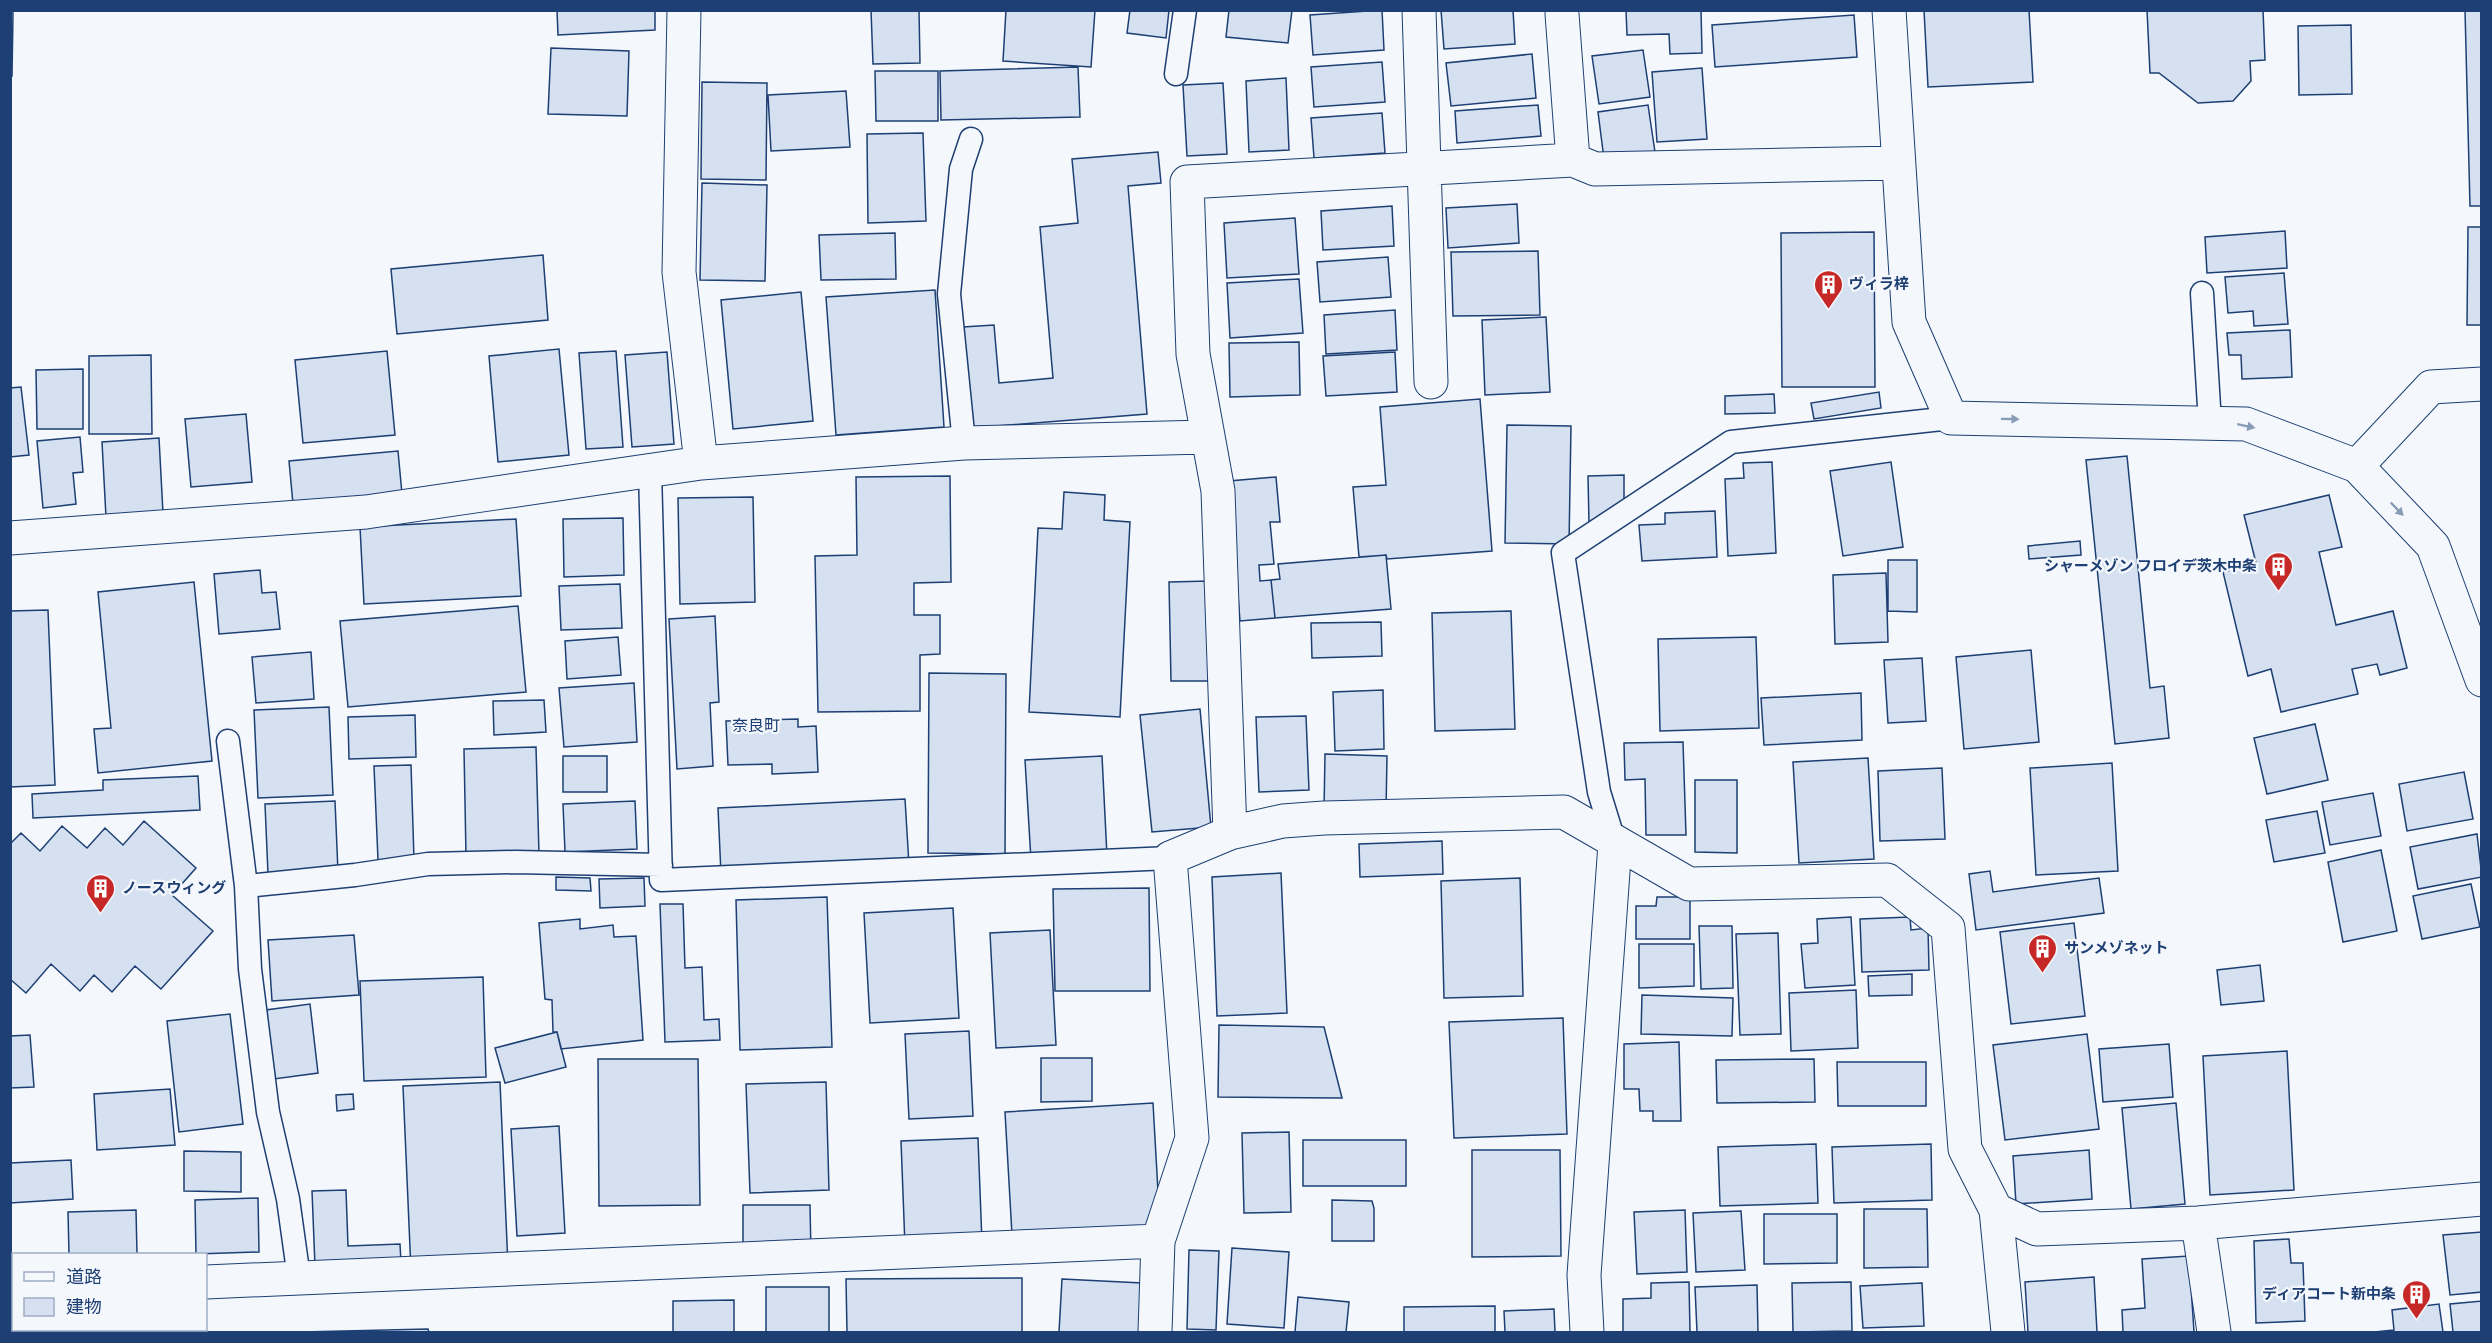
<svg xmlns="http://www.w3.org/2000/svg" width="2492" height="1343" font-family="'DM Sans','Noto Sans JP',sans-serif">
  <rect width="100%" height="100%" fill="#f4f7fb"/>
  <path fill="#d5e0f0" stroke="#1d3f73" stroke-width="1.5" d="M557 10H655V30L558 35Z
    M871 10H919L920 63 873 64Z
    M1006 10H1095L1091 67 1003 61Z
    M1130 10H1169L1166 38 1127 33Z
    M1229 10H1292L1288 43 1226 37Z
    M1382 10 1384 50 1313 55 1310 15Z
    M1441 10H1513L1515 44 1444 49Z
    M1626 10H1701L1702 53 1670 54 1669 34 1627 35Z
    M1924 10H2029L2033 82 1928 87Z
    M2147 10H2263L2265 60 2250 61 2251 81 2233 101 2198 103 2159 73H2150Z
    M2465 10H2482V206H2470Z
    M10 13H13L12 76H10Z
    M1854 15 1857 57 1715 67 1712 25Z
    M2351 25 2352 94 2299 95 2298 26Z
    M551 48 629 51 627 116 548 114Z
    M1643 50 1650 97 1599 104 1592 56Z
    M1532 54 1536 98 1451 106 1446 63Z
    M1382 62 1385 102 1314 107 1311 67Z
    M1078 67 1080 117 941 120 940 71Z
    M1702 68 1707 139 1657 142 1652 72Z
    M875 71H938V121H876Z
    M1286 78 1289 150 1249 152 1246 81Z
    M702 82 767 83 766 180 701 179Z
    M1223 83 1227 154 1187 156 1183 85Z
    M846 91 850 147 771 151 768 95Z
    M1538 105 1541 136 1457 143 1455 111Z
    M1648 105 1655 152 1604 159 1598 112Z
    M1382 113 1385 153 1314 158 1311 118Z
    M923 133 926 221 868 223 867 134Z
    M1158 152 1161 183 1128 186 1147 414 971 428 963 327 994 325 999 383 1053 378 1040 227 1078 223 1072 159Z
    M702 183 767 185 765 281 700 280Z
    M1517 204 1519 243 1448 248 1446 208Z
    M1392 206 1394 246 1323 250 1321 211Z
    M1295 218 1299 274 1227 278 1224 223Z
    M2468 227H2482V325H2467Z
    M2285 231 2287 268 2207 273 2205 237Z
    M1874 232 1875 387H1782L1781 233Z
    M895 233 896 279 821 280 819 235Z
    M1538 251 1540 315 1453 316 1451 252Z
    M543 255 548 320 397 334 391 269Z
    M1388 257 1391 297 1320 302 1317 262Z
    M2284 273 2288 324 2254 326 2253 311 2228 313 2225 277Z
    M1299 279 1303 333 1230 338 1227 283Z
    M935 290 944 427 836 435 826 297Z
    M801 292 813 421 733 429 721 300Z
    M1395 310 1397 350 1326 354 1324 315Z
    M1546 317 1550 392 1485 395 1482 320Z
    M2290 330 2292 377 2242 379 2241 355H2229L2227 333Z
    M1299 342 1300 395 1230 397 1229 343Z
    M559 349 569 455 498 462 489 356Z
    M387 351 395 435 303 443 295 360Z
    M616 351 623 447 586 449 579 353Z
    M667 352 674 444 632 447 625 355Z
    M1395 352 1397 392 1326 396 1323 356Z
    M151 355 152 434H89V356Z
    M83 369V429H37L36 370Z
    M21 387 29 455 10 457V388Z
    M1879 392 1881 408 1814 419 1811 403Z
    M1774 394 1775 413 1725 414V396Z
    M1480 399 1492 551 1387 559 1386 555 1359 557 1353 487 1386 485 1380 407Z
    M246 414 252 482 191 487 185 419Z
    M1507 425 1571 426 1569 544 1505 543Z
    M80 437 83 472 73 473 76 504 43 508 37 441Z
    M159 438 163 513 106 517 102 442Z
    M398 451 402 494 293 504 289 461Z
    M2127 456 2150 688 2164 686 2169 738 2115 744 2086 460Z
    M1772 462 1776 553 1728 556 1725 479 1744 478 1743 463Z
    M1891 462 1903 547 1843 556 1830 471Z
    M1624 475V506L1589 524 1588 476Z
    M950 476 951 582 914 583V615H940V654L920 655V711L818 712 815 556 857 555 856 477Z
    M1276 477 1280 522H1270L1274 564 1259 565 1260 581 1271 580 1275 618 1240 621 1229 481Z
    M1064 492 1105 495 1104 520 1130 522 1120 717 1029 712 1038 528 1062 529Z
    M2329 495 2342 547 2319 552 2336 625 2393 611 2407 668 2380 675 2377 664 2352 669 2358 694 2281 712 2271 669 2248 676 2223 572 2256 563 2244 515Z
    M753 497 755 602 680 604 678 498Z
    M1715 511 1717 557 1642 561 1639 525 1665 524V513Z
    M623 518 624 575 564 577 563 519Z
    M516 519 521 596 364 604 360 527Z
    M2080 541 2081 555 2029 559 2028 546Z
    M1386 555 1391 609 1275 618 1271 580 1280 579 1278 564Z
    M1888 560H1917V612L1888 611Z
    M260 570 262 593 276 592 280 629 219 634 214 574Z
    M1886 573 1888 642 1835 644 1833 575Z
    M1209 581 1210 681H1171L1169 582Z
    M194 582 212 761 98 773 94 729 111 728 98 592Z
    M620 584 622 628 561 630 559 586Z
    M518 606 526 692 348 707 340 621Z
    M48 610 55 785 10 787V611Z
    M1511 611 1515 729 1435 731 1432 613Z
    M715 616 719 702 710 703 713 766 677 769 669 619Z
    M1381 622 1382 656 1312 658 1311 623Z
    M618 637 621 675 567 679 565 641Z
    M1756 637 1759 728 1660 731 1658 639Z
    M2031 650 2039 742 1964 749 1956 657Z
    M311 652 314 699 256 703 252 657Z
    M1922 658 1926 721 1888 723 1884 660Z
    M929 673 1006 674 1005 854 928 853Z
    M634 683 637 742 564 747 559 688Z
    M1383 690 1384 749 1335 751 1333 692Z
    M1861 693 1862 740 1764 745 1761 698Z
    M544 700 546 732 494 735 493 701Z
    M329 707 333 795 258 798 254 710Z
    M1200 709 1211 827 1152 832 1140 715Z
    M415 715 416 757 349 759 348 717Z
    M1306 716 1309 790 1259 792 1256 717Z
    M798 719V727L816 726 818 772 772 774V764L728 765 726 721Z
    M2315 724 2328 780 2267 794 2254 738Z
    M1683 742 1686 835H1646L1645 779 1625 780 1624 743Z
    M536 747 539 854 466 856 464 749Z
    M1325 754 1387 756 1386 812 1324 811Z
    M563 756H607V792H563Z
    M1102 756 1107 856 1031 860 1025 760Z
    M1868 758 1874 859 1799 863 1793 762Z
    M2112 763 2118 871 2036 875 2030 768Z
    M411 765 414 859 378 860 374 766Z
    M1942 768 1945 839 1880 841 1878 771Z
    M2464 772 2473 819 2407 831 2399 784Z
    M198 776 200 810 33 818 32 794 103 790V780Z
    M1695 780H1737V853L1695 852Z
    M2373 793 2381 836 2330 845 2322 802Z
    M905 799 909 865 721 874 718 808Z
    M335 801 338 872 268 874 265 804Z
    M635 801 637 849 565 852 563 804Z
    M2317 811 2325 853 2274 862 2266 820Z
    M144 821 196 868 172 895 213 931 161 989 135 966 112 992 94 975 80 991 51 964 26 993 10 979V844L21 833 40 851 62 826 87 848 105 828 123 845Z
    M2477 834 2482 877 2418 889 2410 847Z
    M1442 841 1443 874 1360 877 1359 844Z
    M2381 850 2397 931 2343 942 2328 862Z
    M1990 871 1993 892 2099 878 2104 913 1976 930 1969 874Z
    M1281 873 1287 1013 1217 1016 1212 877Z
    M556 877 590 878 591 891 556 890Z
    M644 878 645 906 600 908 599 879Z
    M1520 878 1523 996 1444 998 1441 881Z
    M2471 884 2480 927 2422 939 2413 896Z
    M1149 888 1150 991H1055L1053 889Z
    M827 897 832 1047 740 1050 736 900Z
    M1657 897H1690V939H1636V906H1656Z
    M660 904H683L685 968 702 967 704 1020 719 1019 720 1040 665 1042Z
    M953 908 959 1018 870 1023 864 913Z
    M1851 917 1855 985 1805 988 1801 944 1818 943 1817 919Z
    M1910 917 1911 930 1928 928 1929 970 1862 972 1860 919Z
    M580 919V929L613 925 614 937 636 936 643 1040 561 1049 557 1032H553L552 1000 545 999 539 923Z
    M2074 923 2085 1016 2011 1024 2000 932Z
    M1699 926H1732L1733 988 1701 989Z
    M1050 930 1056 1045 996 1048 990 933Z
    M1778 933 1781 1034 1740 1035 1736 934Z
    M354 935 359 995 272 1001 268 940Z
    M1639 944H1694V986L1639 988Z
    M2260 965 2264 1001 2221 1005 2217 970Z
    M1912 974V995L1869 996 1868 976Z
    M483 977 486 1077 364 1081 360 981Z
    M1856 990 1858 1048 1791 1051 1789 993Z
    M1642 995 1733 998 1732 1036 1641 1034Z
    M310 1004 318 1073 274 1079 266 1010Z
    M230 1014 243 1124 179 1132 167 1021Z
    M1563 1018 1567 1134 1454 1138 1449 1022Z
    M1219 1025 1324 1027 1342 1098 1218 1097Z
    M969 1031 973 1116 909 1119 905 1034Z
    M557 1032 566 1067 505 1083 495 1048Z
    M2087 1034 2099 1129 2005 1140 1993 1045Z
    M30 1035 34 1087 10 1088V1036Z
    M1679 1042 1681 1121H1653V1111H1640L1639 1089H1624V1044Z
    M2169 1044 2173 1097 2103 1102 2099 1049Z
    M2287 1051 2294 1190 2210 1195 2203 1056Z
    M1041 1058H1092V1101L1041 1102Z
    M598 1059H698L700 1205 599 1206Z
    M1814 1059 1815 1102 1717 1103 1716 1060Z
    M1837 1062H1926V1106H1838Z
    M500 1082 508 1266 411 1271 403 1086Z
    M826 1082 829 1190 750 1193 746 1084Z
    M170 1089 175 1145 97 1150 94 1094Z
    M353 1094 354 1109 337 1111 336 1095Z
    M1153 1103 1160 1227 1012 1235 1005 1112Z
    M2176 1103 2185 1204 2131 1209 2122 1108Z
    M559 1126 565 1233 517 1236 511 1129Z
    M1289 1132 1291 1212 1244 1213 1242 1133Z
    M978 1138 982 1243 905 1246 901 1141Z
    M1303 1140H1406V1186H1303Z
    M1816 1144 1818 1203 1720 1206 1718 1147Z
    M1931 1144 1932 1200 1834 1203 1832 1147Z
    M1472 1150H1560L1561 1256 1472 1257Z
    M2089 1150 2092 1199 2016 1204 2013 1156Z
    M184 1151 241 1152V1192L184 1191Z
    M71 1160 73 1199 10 1203V1163Z
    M346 1190 348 1246 400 1244 401 1263 315 1266 312 1191Z
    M258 1198 259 1252 196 1254 195 1200Z
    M1332 1200 1372 1201 1374 1208V1241H1332Z
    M743 1205H810L811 1254 743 1255Z
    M1864 1209H1927L1928 1267 1864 1268Z
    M136 1210 137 1254H69L68 1212Z
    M1685 1210 1687 1272 1637 1274 1634 1212Z
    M1741 1211 1745 1270 1696 1272 1693 1213Z
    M1764 1214H1837V1263L1764 1264Z
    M2482 1232V1292L2450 1295 2443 1235Z
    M2289 1239 2291 1263H2303L2305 1321 2256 1323 2254 1241Z
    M1232 1248 1289 1252 1284 1328 1227 1324Z
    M1189 1250 1219 1251 1216 1330 1187 1329Z
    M2189 1256 2194 1332H2123L2122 1310 2145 1308 2142 1259Z
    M2094 1277 2097 1332H2028L2025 1282Z
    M1022 1278V1332H847L846 1279Z
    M1062 1279 1142 1283 1140 1332H1059Z
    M1689 1282 1690 1332H1623V1299L1651 1298V1283Z
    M1851 1282 1852 1331 1793 1332 1792 1283Z
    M1922 1283 1924 1326 1863 1328 1860 1286Z
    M1757 1285 1758 1332H1697L1695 1287Z
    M766 1287H829V1332H766Z
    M1298 1297 1349 1302 1346 1332H1295Z
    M734 1300V1332H673V1301Z
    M2482 1301V1332H2453L2450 1304Z
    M2439 1304 2443 1332H2374L2394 1330 2392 1310Z
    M1495 1306V1332H1404V1307Z
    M1554 1309 1555 1332H1505L1504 1311Z
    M428 1329 429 1332H301Z"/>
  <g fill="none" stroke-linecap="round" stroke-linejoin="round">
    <defs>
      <path id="service" d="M1176 74 1185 10
        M2202 293 2210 423
        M964 443 949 294 961 169 971 139
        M650 471 661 880 1170 858
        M228 741 246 886 250 969 268 1112 288 1199 299 1278
        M1615 844 1599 792 1563 553 1731 442 1951 418
        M246 886 355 875 428 864 515 862 661 865"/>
      <path id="minor" d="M684 10 679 272 701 463
        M1419 10 1431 382
        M1889 10 1909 322 1951 418 2246 424 2357 466 2433 546 2482 680
        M1562 14 1573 160 1595 169 1897 163
        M2357 466 2431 387 2482 384
        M10 538 366 512 701 463 964 443 1206 437
        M1230 833 1218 491 1193 354 1187 182 1573 160
        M1996 1210 2008 1332
        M2198 1223 2214 1332
        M206 1282 1158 1241
        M1155 1332 1158 1241 1192 1138 1170 858 1230 833 1283 821 1324 818 1564 812 1689 884 1887 880 1948 928 1965 1149 1996 1210 2037 1229 2198 1223 2482 1199
        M1587 1332 1584 1275 1615 844"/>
      <path id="tertiary" d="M10 1279 14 1281
        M70 1330 73 1332"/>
    </defs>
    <use href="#service" stroke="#1d3f73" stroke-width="25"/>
    <use href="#minor" stroke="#1d3f73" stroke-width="35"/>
    <use href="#tertiary" stroke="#1d3f73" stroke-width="35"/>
    <use href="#service" stroke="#f4f7fb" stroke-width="22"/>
    <use href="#minor" stroke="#f4f7fb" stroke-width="33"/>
    <use href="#tertiary" stroke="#f4f7fb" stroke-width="33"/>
  </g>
  <defs><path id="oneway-solid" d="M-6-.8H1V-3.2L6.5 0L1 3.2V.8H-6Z" transform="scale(1.5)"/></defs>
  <g fill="#889bb7">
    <use href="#oneway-solid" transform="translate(2010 419) rotate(1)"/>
    <use href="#oneway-solid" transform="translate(2246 426) rotate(12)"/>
    <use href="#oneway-solid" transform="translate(2397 509) rotate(46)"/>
  </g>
  <defs>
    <symbol id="building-pin" viewBox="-11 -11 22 30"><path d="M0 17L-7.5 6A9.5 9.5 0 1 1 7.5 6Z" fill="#c62828" stroke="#f4f7fb"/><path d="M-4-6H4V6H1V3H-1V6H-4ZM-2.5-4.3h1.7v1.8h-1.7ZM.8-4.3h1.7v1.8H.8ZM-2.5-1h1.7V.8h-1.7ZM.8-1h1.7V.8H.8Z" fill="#fff"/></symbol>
  </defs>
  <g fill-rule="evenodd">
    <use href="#building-pin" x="1812" y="268" width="33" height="45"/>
    <use href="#building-pin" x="2262" y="550" width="33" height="45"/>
    <use href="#building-pin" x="84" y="872" width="33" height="45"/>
    <use href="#building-pin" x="2026" y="932" width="33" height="45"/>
    <use href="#building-pin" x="2400" y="1278" width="33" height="45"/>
  </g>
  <g text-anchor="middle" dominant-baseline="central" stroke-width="4.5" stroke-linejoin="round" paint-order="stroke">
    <g font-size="15" font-weight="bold" fill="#1d3f73" stroke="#f4f7fb" text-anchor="start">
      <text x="1849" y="284">ヴィラ梓</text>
      <text x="2257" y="566" text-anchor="end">シャーメゾン フロイデ茨木中条</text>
      <text x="122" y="888">ノースウィング</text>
      <text x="2064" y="948">サンメゾネット</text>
      <text x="2396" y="1294" text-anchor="end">ディアコート新中条</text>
    </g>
    <g font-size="16" fill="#1d3f73" stroke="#f4f7fb">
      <text x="756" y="725">奈良町</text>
    </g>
  </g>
  <rect width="2492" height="1343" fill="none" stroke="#1d3f73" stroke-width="24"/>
  <rect x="12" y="1253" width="195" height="78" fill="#f4f7fb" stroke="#9eadc5" stroke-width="1.5"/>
  <rect x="24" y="1272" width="30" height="9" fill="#f4f7fb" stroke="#9eadc5" stroke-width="1.5"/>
  <text x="66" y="1283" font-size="18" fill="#1d3f73">道路</text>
  <rect x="24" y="1298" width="30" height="18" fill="#d5e0f0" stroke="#9eadc5" stroke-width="1.5"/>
  <text x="66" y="1313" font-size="18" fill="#1d3f73">建物</text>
</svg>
